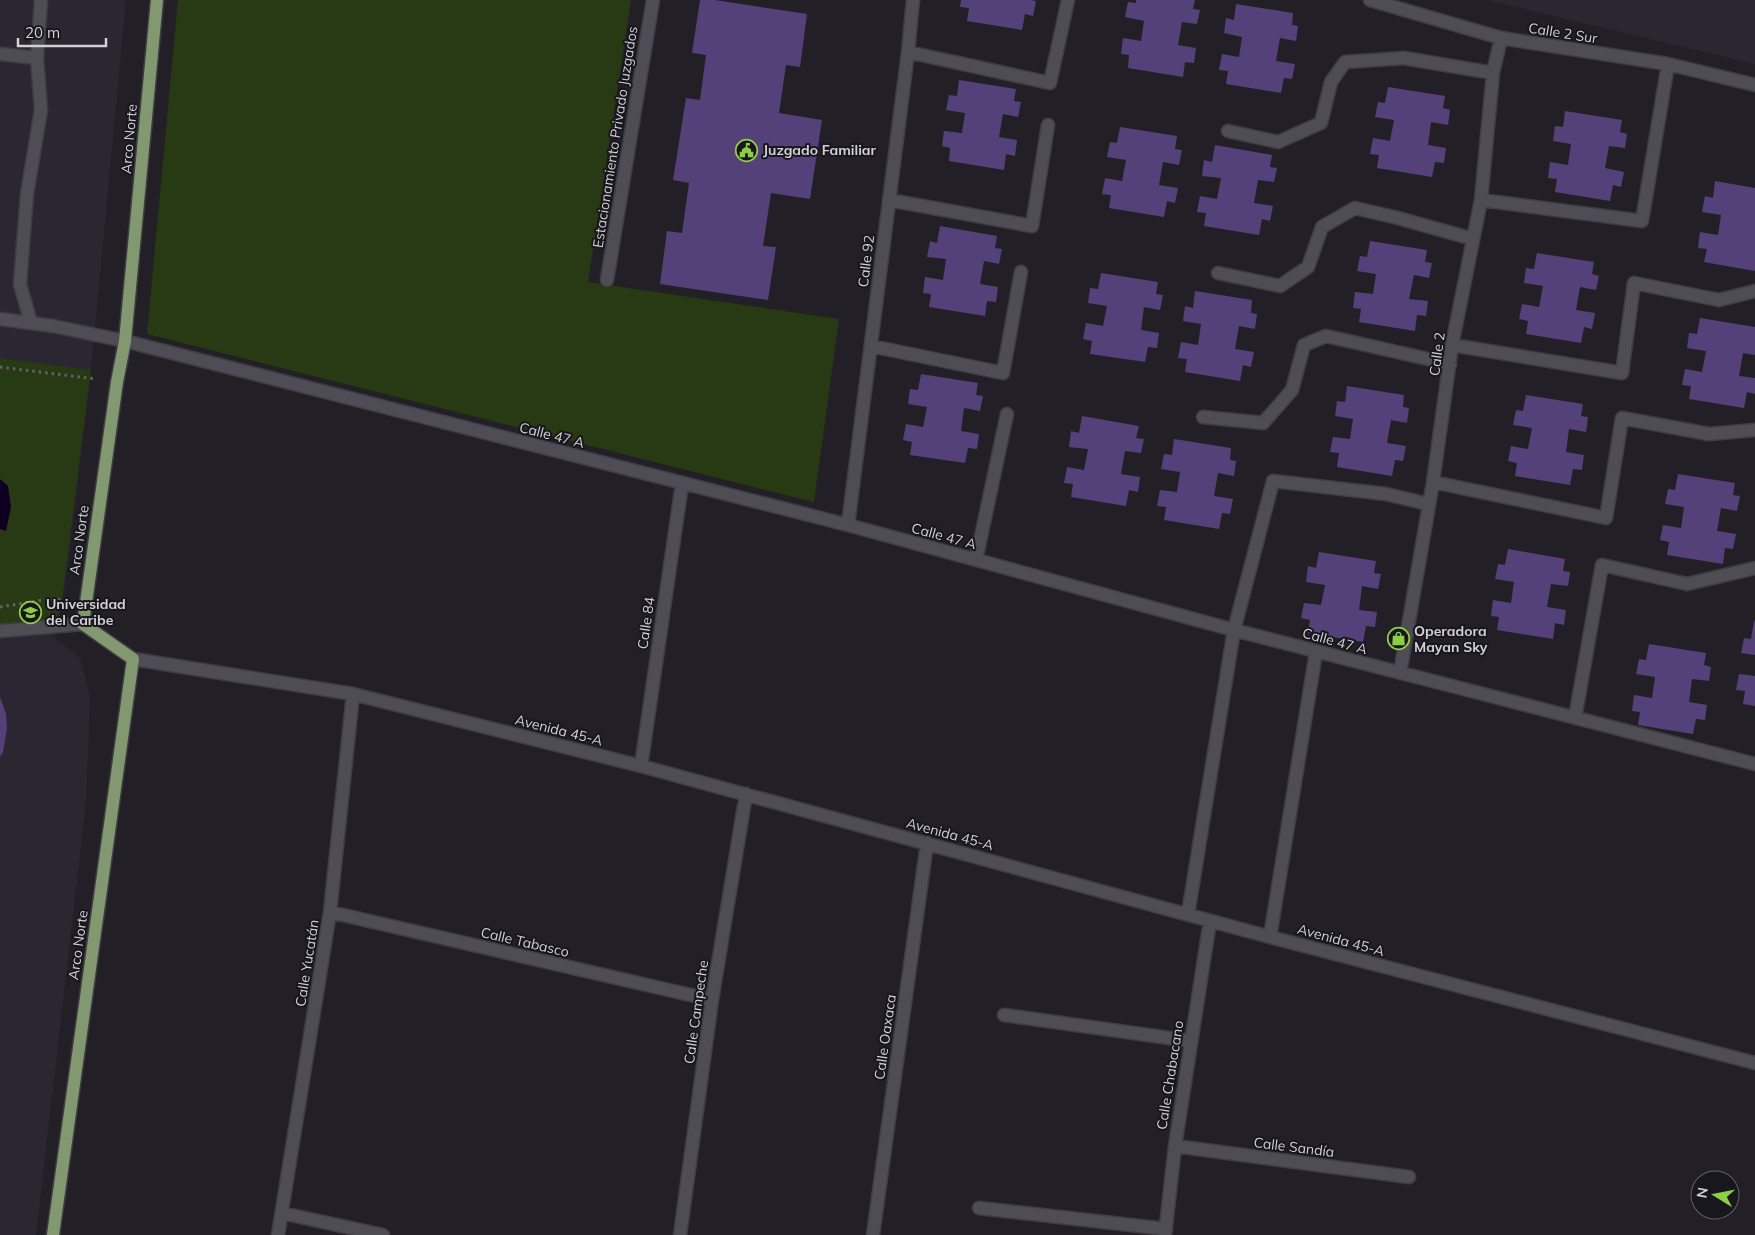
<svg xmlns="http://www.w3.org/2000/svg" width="1755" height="1235" font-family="Mulish,sans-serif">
  <rect width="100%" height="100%" fill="#222026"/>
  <path fill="#2a2733" d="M0 0H126L91 370 65 586 55 638 80 658 90 696 86 802 36 1235H0Z
    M1491 0H1755V64L1491 1Z"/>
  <path fill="#273a13" d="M178 0H631L588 282 839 319 814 502 147 334Z
    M0 358 91 370 62 600 56 626 0 633Z"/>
  <path fill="#0d0021" d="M0 479 8 486 11 507 6 531 0 529Z"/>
  <path fill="#54417a" d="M700 0H715L807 14 800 67 786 65 779 113 822 120 810 199 771 193 763 246 776 247 768 300 660 284 667 231 682 233 689 183 673 180 686 98 700 100 706 55 692 53Z
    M961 0H1030L1036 1 1033 16 1025 14 1022 30 967 21 969 8 960 7Z
    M1136 0H1195L1193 9 1200 10 1197 24 1182 22 1178 45 1196 48 1194 63 1185 62 1183 77 1128 68 1129 55 1121 54 1123 38 1141 41 1144 21 1125 17 1128 2 1136 3Z
    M1236 4 1293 13 1292 25 1298 26 1296 41 1280 38 1276 61 1295 64 1292 79 1284 78 1281 93 1226 84 1228 71 1219 70 1222 54 1239 57 1242 37 1224 33 1226 18 1234 20Z
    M959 80 1016 89 1014 101 1021 102 1018 117 1003 114 999 137 1017 140 1015 156 1006 154 1004 170 949 161 950 148 942 146 944 131 962 133 965 113 946 110 949 95 957 96Z
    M1388 87 1445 96 1443 108 1450 110 1448 125 1431 122 1428 145 1446 148 1444 163 1435 162 1432 177 1377 168 1379 155 1370 154 1373 138 1390 141 1394 120 1375 117 1378 102 1385 103Z
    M1565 111 1622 120 1620 132 1627 134 1625 148 1609 146 1605 168 1624 172 1621 187 1613 185 1610 201 1555 192 1557 179 1548 178 1550 162 1568 165 1571 144 1553 141 1555 126 1563 127Z
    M1120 127 1177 136 1175 149 1182 150 1179 165 1163 162 1159 185 1178 188 1175 203 1167 201 1164 217 1109 208 1111 195 1102 194 1105 178 1122 181 1126 160 1107 157 1110 142 1117 143Z
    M1215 145 1272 155 1270 167 1277 168 1274 182 1258 180 1254 203 1273 206 1270 221 1262 219 1259 235 1204 226 1206 213 1197 212 1200 196 1217 199 1221 178 1202 176 1204 160 1212 162Z
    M1715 181 1755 188V271L1704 262 1707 249 1698 248 1700 232 1718 235 1721 215 1702 212 1705 196 1713 198Z
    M940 226 997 236 995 248 1002 249 999 264 984 261 980 284 998 287 996 302 987 301 985 316 929 307 931 294 923 293 925 277 943 280 946 259 927 257 930 241 937 243Z
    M1370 241 1427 250 1425 262 1432 263 1429 278 1414 275 1409 299 1428 301 1426 316 1417 315 1415 331 1359 322 1361 309 1353 308 1355 292 1373 294 1376 274 1357 271 1360 256 1367 257Z
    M1537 253 1594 262 1592 274 1599 276 1596 290 1580 287 1576 310 1595 313 1592 329 1584 327 1581 343 1526 334 1528 321 1519 319 1522 304 1539 307 1543 286 1524 283 1526 268 1534 269Z
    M1101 273 1158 282 1156 294 1163 295 1160 310 1144 307 1141 330 1159 333 1157 348 1148 347 1145 362 1090 354 1092 341 1083 339 1086 323 1103 326 1107 306 1088 303 1090 288 1098 289Z
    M1195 291 1252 300 1251 313 1257 314 1255 329 1239 326 1235 349 1254 352 1251 367 1243 365 1240 381 1185 372 1187 359 1178 358 1181 342 1198 345 1201 324 1183 321 1185 306 1193 308Z
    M1700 318 1755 327V355L1743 353 1739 376 1755 378V394L1747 392 1744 408 1689 399 1691 386 1682 385 1685 369 1702 372 1706 351 1687 348 1689 333 1697 334Z
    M921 374 978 383 976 395 983 396 980 411 964 408 961 431 979 434 977 449 968 448 965 463 910 455 912 442 903 440 906 424 923 427 927 407 908 404 910 389 918 390Z
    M1347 386 1404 395 1403 407 1409 408 1407 423 1391 420 1387 443 1406 446 1403 461 1395 460 1392 476 1337 467 1339 453 1330 452 1333 437 1350 439 1353 419 1335 416 1337 401 1345 402Z
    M1526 395 1583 404 1581 416 1588 417 1586 432 1569 429 1566 452 1584 455 1582 470 1573 469 1570 485 1515 476 1517 463 1508 461 1511 446 1528 449 1532 428 1513 425 1516 410 1523 411Z
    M1082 416 1139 426 1136 438 1144 439 1141 453 1125 451 1121 474 1140 477 1138 492 1129 490 1126 506 1071 497 1073 484 1064 483 1067 467 1084 470 1088 449 1069 447 1071 431 1079 433Z
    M1174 439 1231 448 1230 460 1236 461 1234 476 1218 473 1214 496 1233 499 1230 514 1222 513 1219 529 1164 520 1166 507 1157 506 1160 490 1177 492 1180 472 1161 469 1164 454 1172 455Z
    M1678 474 1735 483 1733 495 1740 496 1737 511 1721 508 1717 531 1736 534 1733 549 1725 548 1723 564 1667 555 1669 542 1660 540 1663 525 1681 528 1684 507 1665 504 1668 489 1675 490Z
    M1508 549 1565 559 1563 571 1570 572 1568 586 1551 584 1547 607 1566 610 1564 625 1555 623 1553 639 1497 630 1499 617 1491 616 1493 600 1511 603 1514 582 1495 579 1498 564 1505 565Z
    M1319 552 1376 561 1374 573 1381 574 1378 589 1362 586 1359 610 1377 612 1375 627 1366 626 1363 642 1308 633 1310 620 1301 618 1304 603 1321 605 1325 585 1306 582 1308 566 1316 568Z
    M1754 621H1755V655L1741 653 1744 638 1751 639Z
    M1649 644 1706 653 1704 665 1711 667 1709 681 1692 679 1689 702 1707 705 1705 720 1696 719 1693 734 1638 725 1640 712 1632 711 1634 695 1652 698 1655 677 1636 674 1639 659 1646 660Z
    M1739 674 1755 676V706L1743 704 1745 691 1736 690Z
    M0 697 6 714 7 728 3 752 0 757Z"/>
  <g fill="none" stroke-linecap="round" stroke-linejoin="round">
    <defs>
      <path id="service" d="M0 54 37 58
        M607 280 653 0
        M0 319 53 326 125 341
        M31 323 20 284 27 194 41 110 37 58 41 0
        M0 631 83 624"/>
      <path id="minor" d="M1370 0 1501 38 1668 64 1755 85
        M908 52 1050 83 1068 0
        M1228 131 1278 142 1321 123 1331 82 1345 62 1404 58 1493 73
        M889 200 1032 226 1048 125
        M1481 200 1642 221 1668 64
        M1218 273 1280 286 1308 267 1322 227 1355 208 1398 218 1473 239
        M125 341 848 525 1234 630 1755 764
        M1452 345 1622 373 1634 283 1719 300 1755 291
        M871 346 1003 373 1021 272
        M1203 417 1263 423 1292 390 1304 345 1326 336 1450 364
        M1433 482 1606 518 1622 418 1709 434 1755 430
        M848 525 908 52 913 0
        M976 560 1007 414
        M133 659 353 694 641 766 1270 937 1755 1063
        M1400 673 1433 482 1452 345 1481 200 1493 73 1501 38
        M1575 718 1602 565 1687 584 1755 568
        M641 766 682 484
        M330 912 712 1000
        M1188 914 1234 630 1273 481 1386 494 1428 504
        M1270 937 1316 652
        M1004 1015 1191 1041
        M1175 1146 1409 1177
        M979 1208 1166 1229
        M282 1213 383 1235
        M278 1235 330 912 353 694
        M680 1235 712 1000 746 794
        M873 1235 927 843
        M1165 1235 1175 1146 1210 921"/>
      <path id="primary" d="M53 1235 133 659 83 624 117 382 125 341 157 0"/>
    </defs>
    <use href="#service" stroke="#3e3d42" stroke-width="15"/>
    <use href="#minor" stroke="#3e3d42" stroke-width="15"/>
    <use href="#primary" stroke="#3e3d42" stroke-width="15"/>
    <path stroke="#636167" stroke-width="3" stroke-dasharray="2.5 4" stroke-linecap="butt" d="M0 367 96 379
      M0 607 49 599 66 600"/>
    <use href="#service" stroke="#4e4c54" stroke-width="12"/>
    <use href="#minor" stroke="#4e4c54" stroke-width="12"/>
    <use href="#primary" stroke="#829871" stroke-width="12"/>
  </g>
  <defs>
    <symbol id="civic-ring" viewBox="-11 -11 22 22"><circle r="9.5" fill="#18171d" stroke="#8dce44" stroke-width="1.5"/><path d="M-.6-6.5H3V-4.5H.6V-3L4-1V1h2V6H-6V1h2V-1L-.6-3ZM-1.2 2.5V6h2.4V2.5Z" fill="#8dce44"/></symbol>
    <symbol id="university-ring" viewBox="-11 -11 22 22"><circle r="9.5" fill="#18171d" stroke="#8dce44" stroke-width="1.5"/><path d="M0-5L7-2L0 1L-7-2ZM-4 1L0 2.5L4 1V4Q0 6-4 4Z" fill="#8dce44"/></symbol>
    <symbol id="shop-ring" viewBox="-11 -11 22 22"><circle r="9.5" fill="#18171d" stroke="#8dce44" stroke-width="1.5"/><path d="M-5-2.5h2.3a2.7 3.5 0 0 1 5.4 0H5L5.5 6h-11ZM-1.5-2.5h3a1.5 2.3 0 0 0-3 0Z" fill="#8dce44"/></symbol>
  </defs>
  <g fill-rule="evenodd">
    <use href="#civic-ring" x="734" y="138" width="25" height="25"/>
    <use href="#university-ring" x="18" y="600" width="25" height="25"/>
    <use href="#shop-ring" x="1386" y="626" width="25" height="25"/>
  </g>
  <g text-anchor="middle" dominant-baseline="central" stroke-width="4" stroke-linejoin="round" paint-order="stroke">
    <g font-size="14" fill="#d1d0d5" stroke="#18171d">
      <text transform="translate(1563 33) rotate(9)">Calle 2 Sur</text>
      <text transform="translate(615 137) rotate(-81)">Estacionamiento Privado Juzgados</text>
      <text transform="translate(129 139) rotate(-85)">Arco Norte</text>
      <text transform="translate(866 261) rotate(-83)">Calle 92</text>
      <text transform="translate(1437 354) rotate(-82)">Calle 2</text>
      <text transform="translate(552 435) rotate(14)">Calle 47 A</text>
      <text transform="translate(944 536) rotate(15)">Calle 47 A</text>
      <text transform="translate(79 540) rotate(-82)">Arco Norte</text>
      <text transform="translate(646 623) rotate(-82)">Calle 84</text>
      <text transform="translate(1335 641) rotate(15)">Calle 47 A</text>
      <text transform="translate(559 730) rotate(14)">Avenida 45-A</text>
      <text transform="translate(950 834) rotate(15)">Avenida 45-A</text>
      <text transform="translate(1341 940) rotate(15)">Avenida 45-A</text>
      <text transform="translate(525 942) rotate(13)">Calle Tabasco</text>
      <text transform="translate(78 945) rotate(-82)">Arco Norte</text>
      <text transform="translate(307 963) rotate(-81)">Calle Yucatán</text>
      <text transform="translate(696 1012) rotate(-82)">Calle Campeche</text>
      <text transform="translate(885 1037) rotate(-82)">Calle Oaxaca</text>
      <text transform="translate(1170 1075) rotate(-81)">Calle Chabacano</text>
      <text transform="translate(1294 1147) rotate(7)">Calle Sandía</text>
    </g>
    <g font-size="14" font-weight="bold" fill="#d1d0d5" stroke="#18171d" text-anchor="start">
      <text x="763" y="150">Juzgado Familiar</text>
      <text x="46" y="604">Universidad<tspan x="46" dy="16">del Caribe</tspan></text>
      <text x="1414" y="631">Operadora<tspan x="1414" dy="16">Mayan Sky</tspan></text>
    </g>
  </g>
  <g transform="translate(1715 1195) rotate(280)"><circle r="24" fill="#18171d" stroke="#626167"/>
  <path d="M0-4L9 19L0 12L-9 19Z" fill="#8dce44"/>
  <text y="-8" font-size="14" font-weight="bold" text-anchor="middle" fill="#d1d0d5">N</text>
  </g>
  <path d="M18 38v8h88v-8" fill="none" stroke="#d1d0d5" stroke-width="2.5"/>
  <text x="25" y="38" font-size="15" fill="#d1d0d5" stroke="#18171d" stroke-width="4" paint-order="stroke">20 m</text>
</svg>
